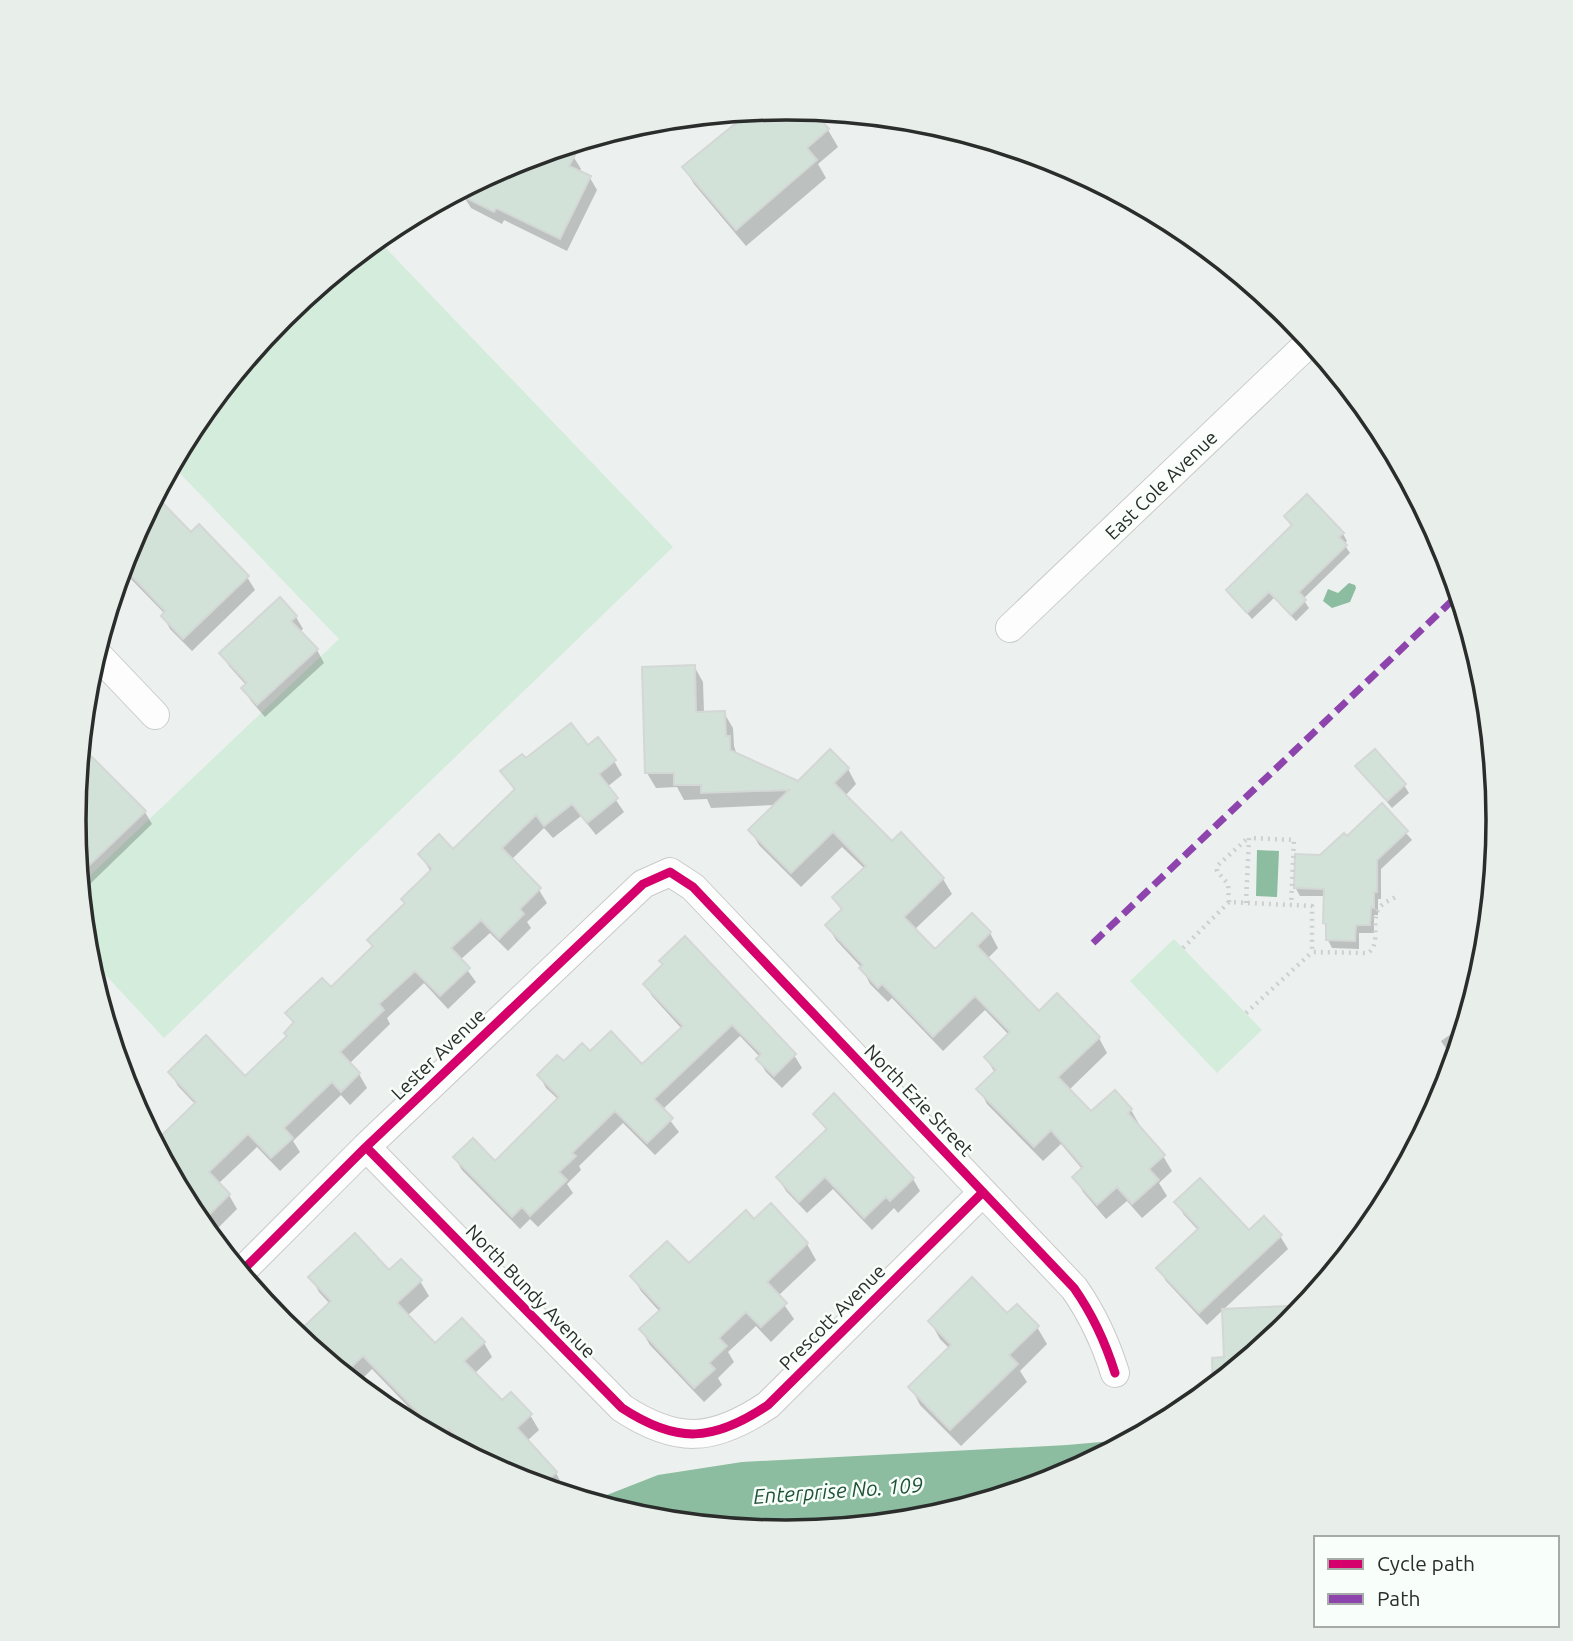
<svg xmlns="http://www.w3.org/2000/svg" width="1573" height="1641" font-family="Ubuntu,sans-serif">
  <rect width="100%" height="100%" fill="#ecf0ee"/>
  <path fill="#d4ecdc" d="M377 239 673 547 164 1038 87 955 80 885 339 639 172 465 194 424 283 316Z
    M1174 939 1262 1030 1217 1073 1130 981Z"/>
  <path fill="#8cbda0" d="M1349 583 1355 585 1356 588 1350 602 1332 608 1323 601 1328 589 1338 593Z
    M1257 850 1279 851 1277 897 1256 896Z
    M1135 1439 1059 1479 925 1520 786 1533 647 1520 589 1502 658 1475 742 1462 1067 1445Z"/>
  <path fill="#0003" d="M787 108 811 110 828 130 838 147 818 164 826 178 746 246 694 184 684 167 753 111Z
    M558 148 573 156 581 169 579 172 590 178 597 190 567 251 504 220 502 224 471 208 463 195 465 191 464 189 514 162 534 156 538 157 539 154Z
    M155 497 191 535 247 577 255 590 192 651 170 629 163 616 165 614 130 578 125 583 119 577 128 547Z
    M1286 516 1343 534 1347 541 1344 544 1350 553 1303 599 1309 608 1296 621 1274 598 1252 619 1228 591 1293 527Z
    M296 617 303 629 300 632 317 650 324 663 265 717 251 701 244 689 247 686 229 666 221 653Z
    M694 666 703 682 704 713H724L733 728 734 746 737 755 798 783 848 769 856 784 845 796 892 844 901 835 943 879 952 894 914 930 935 952 990 933 998 948 987 959 1039 1013 1099 1038 1107 1053 1069 1090 1091 1113 1115 1092 1131 1110 1140 1126 1138 1127 1163 1156 1172 1171 1159 1183 1167 1196 1142 1218 1127 1201 1106 1219 1083 1192 1075 1177 1083 1170 1061 1144 1043 1161 987 1104 979 1089 995 1073 986 1058 1009 1035 985 1010 943 1051 892 998 888 1002 870 984 862 968 836 940 827 925 842 911 834 898 865 869 842 847 801 887 759 845 750 830 775 805 711 808 707 799 684 800 677 787 656 788 647 773Z
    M588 747 614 761 622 775 607 787 624 812 596 835 581 816 553 838 544 828 511 860 539 890 547 903 527 922 531 928 508 951 490 933 460 960 476 982 448 1009 424 983 387 1018 390 1024 349 1064 359 1074 367 1088 350 1105 341 1095 293 1141 300 1152 280 1171 257 1147 218 1184 229 1195 237 1209 218 1228 200 1209 193 1216 155 1145 196 1105 178 1086 170 1072 245 1079 289 1037 294 1025 288 1013 331 990 374 948 369 940 406 905 431 872 420 854 453 851 515 791 502 771 526 761Z
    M81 748 145 812 152 824 90 884 79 872 74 820Z
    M1358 767 1404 785 1409 793 1392 808Z
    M1382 805 1412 840 1381 869V899H1378V915H1374V933H1359V949L1332 948 1328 940V929L1325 923 1326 896H1300L1295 887 1321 856 1347 838Z
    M664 966 794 1055 802 1068 782 1088 766 1072 758 1059 760 1057 740 1036 662 1110 679 1132 655 1155 623 1123 579 1166 581 1170 567 1184 573 1193 538 1227 530 1219 520 1229 462 1170 455 1158 495 1163 559 1100 546 1088 539 1075 590 1054 642 1066 682 1029 652 996 645 984Z
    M1467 1023 1455 1062 1441 1041Z
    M815 1114 913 1179 920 1191 898 1213 894 1208 872 1230 833 1189 807 1213 786 1191 778 1178 827 1131Z
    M1176 1202 1249 1232 1280 1236 1288 1249 1207 1325 1166 1281 1159 1269 1199 1231 1184 1215Z
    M771 1206 807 1244 816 1260 778 1296 794 1319 771 1342 756 1326 728 1352 734 1362 718 1378 722 1385 704 1402 650 1345 641 1330 660 1312 641 1291 632 1276 689 1266 754 1221Z
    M389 1272 420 1281 429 1296 407 1316 435 1346 484 1343 492 1357 474 1374 502 1403 530 1415 539 1430 527 1441 556 1473 564 1488 559 1493 513 1479 470 1456 458 1443 454 1447 432 1435 425 1424 372 1369 356 1385 296 1336 330 1304 319 1292 311 1277Z
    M1287 1308 1294 1320 1290 1325 1215 1387 1214 1360 1225 1359Z
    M1007 1316 1037 1327 1047 1344 1020 1371 1027 1382 961 1446 920 1405 911 1387 950 1349 940 1339 930 1321Z"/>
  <path fill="#d3e2d9" stroke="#d3d7d5" stroke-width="2" d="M787 108 813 110 829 129 807 148 817 160 736 230 682 167 751 111Z
    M561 148 575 155 569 166 591 176 560 239 496 208 494 212 456 193 514 162Z
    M1307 494 1344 533 1339 537 1347 545 1299 592 1306 600 1291 615 1269 592 1247 613 1226 590 1292 525 1284 516Z
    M156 496 191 532 199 524 249 576 183 639 161 616 165 611 122 566 128 547Z
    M280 597 297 616 291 621 318 649 257 705 241 688 247 683 219 653Z
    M695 665 696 712 725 711 726 736H730V750L798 781 830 749 849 768 834 783 892 841 901 832 944 878 904 917 935 949 972 913 991 932 977 946 1039 1011 1057 993 1100 1037 1058 1077 1091 1111 1115 1090 1132 1109 1128 1113 1165 1155 1149 1169 1159 1180 1132 1204 1117 1187 1097 1205 1072 1177 1083 1167 1051 1130 1034 1147 976 1089 996 1070 984 1057 1010 1032 975 996 933 1037 882 984 878 988 859 968 863 965 825 925 842 909 832 897 866 866 833 832 791 873 748 830 789 790 701 793V785H674V773H645L642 667Z
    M571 723 588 745 598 737 616 760 599 774 618 798 587 823 572 804 544 826 536 815 502 848 541 888 520 909 524 914 499 939 481 920 451 948 470 968 440 996 415 971 379 1004 384 1010 340 1052 360 1073 341 1092 332 1082 284 1128 293 1138 271 1158 248 1134 209 1172 230 1194 209 1215 191 1197 186 1202 154 1143 196 1102 168 1072 206 1035 245 1076 287 1036 284 1033 294 1022 285 1013 322 978 331 987 373 946 367 940 405 903 401 899 432 869 418 854 439 834 453 849 515 789 500 771 522 754 526 758Z
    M81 746 146 811 79 875 74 820Z
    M1375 749 1406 784 1387 801 1355 766Z
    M1382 803 1408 831 1377 860V892H1374V908L1371 907 1370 925H1356L1355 941 1326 940V924L1323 923 1324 889 1294 888 1295 854 1320 855 1344 833 1347 836Z
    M685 936 796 1054 774 1076 756 1059 761 1054 732 1025 654 1099 673 1118 647 1143 615 1111 572 1153 576 1156 559 1172 567 1180 530 1216 522 1207 512 1217 453 1157 473 1138 495 1161 559 1097 537 1075 557 1055 564 1061 582 1043 590 1051 611 1031 642 1064 683 1026 643 984 663 964 659 961Z
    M834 1093 914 1178 890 1201 886 1197 864 1218 825 1177 799 1202 776 1177 827 1129 813 1114Z
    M1200 1178 1249 1230 1264 1216 1282 1235 1199 1313 1156 1268 1199 1228 1174 1202Z
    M771 1203 808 1243 767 1282 787 1303 761 1327 746 1312 719 1338 727 1346 709 1363 715 1369 694 1388 639 1329 661 1309 630 1276 667 1241 689 1263 746 1210 754 1219Z
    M355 1233 389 1270 401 1259 422 1280 397 1303 435 1343 462 1318 485 1342 464 1361 502 1400 511 1392 532 1414 517 1428 557 1472 540 1487 513 1479 477 1459 449 1429 438 1439 422 1422 425 1420 363 1356 343 1375 295 1335 331 1301 308 1277Z
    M972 1277 1007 1313 1017 1304 1039 1326 1009 1355 1018 1364 950 1430 908 1387 951 1345 928 1321Z
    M1288 1306 1289 1326 1213 1388 1212 1358 1224 1357 1222 1309Z"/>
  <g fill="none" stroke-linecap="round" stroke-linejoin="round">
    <defs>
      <path id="street" d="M1010 628 1311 341
        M96 653 155 715
        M366 1147 622 1408C677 1444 713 1442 768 1405L983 1192
        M240 1273 366 1147 643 884 670 872 693 887 1074 1288C1093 1315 1105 1341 1115 1373"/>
    </defs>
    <use href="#street" stroke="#c8cbc9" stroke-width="30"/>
    <path stroke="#ced0cf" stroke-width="4.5" stroke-dasharray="2 5" stroke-linecap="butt" d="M1229 902 1228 884 1217 871V866L1248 838
      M1246 903 1249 838 1294 840 1291 905
      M1183 948 1229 902 1312 906V952L1368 953C1382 943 1370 922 1379 908 1384 902 1393 899 1399 895
      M1246 1013 1312 952"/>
    <use href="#street" stroke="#fcfdfc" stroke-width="28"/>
    <path stroke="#8e44ad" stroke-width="7" stroke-dasharray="14 7" stroke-linecap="butt" d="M1093 943 1459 594"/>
    <defs>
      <path id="cycleway" d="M366 1147 622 1408C677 1444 713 1442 768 1405L983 1192
        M240 1273 366 1147 643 884 670 872 693 887 1074 1288C1093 1315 1105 1341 1115 1373"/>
    </defs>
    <use href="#cycleway" stroke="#f8fffa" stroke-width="13"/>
    <use href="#cycleway" stroke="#d6006c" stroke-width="9"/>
  </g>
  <g text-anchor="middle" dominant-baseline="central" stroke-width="5" stroke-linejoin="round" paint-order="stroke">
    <g font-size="19" fill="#2a2d2b" stroke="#f8fffa">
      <text transform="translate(1161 485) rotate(-44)">East Cole Avenue</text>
      <text transform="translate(438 1054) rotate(-44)">Lester Avenue</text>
      <text transform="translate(919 1100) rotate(46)">North Ezie Street</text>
      <text transform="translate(531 1291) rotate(46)">North Bundy Avenue</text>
      <text transform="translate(832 1317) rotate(-45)">Prescott Avenue</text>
    </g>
    <g font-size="21" font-style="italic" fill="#1f5336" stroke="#f8fffa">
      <text transform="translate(838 1490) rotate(-4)">Enterprise No. 109</text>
    </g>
  </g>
  <path d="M0 0H1573V1641H0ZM86 820a700 700 0 1 1 1400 0a700 700 0 1 1-1400 0Z" fill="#e8eee9" fill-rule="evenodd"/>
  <path fill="none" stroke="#2a2d2b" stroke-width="3.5" d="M86 820a700 700 0 1 1 1400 0a700 700 0 1 1-1400 0Z"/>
  <rect x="1314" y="1536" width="245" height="91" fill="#f8fffa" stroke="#a6aba7" stroke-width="2"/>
  <rect x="1328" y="1559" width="35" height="10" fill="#d6006c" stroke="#a6aba7" stroke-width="2"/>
  <text x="1377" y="1571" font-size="21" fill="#2a2d2b">Cycle path</text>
  <rect x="1328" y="1594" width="35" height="10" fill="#8e44ad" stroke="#a6aba7" stroke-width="2"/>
  <text x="1377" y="1606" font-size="21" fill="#2a2d2b">Path</text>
</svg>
